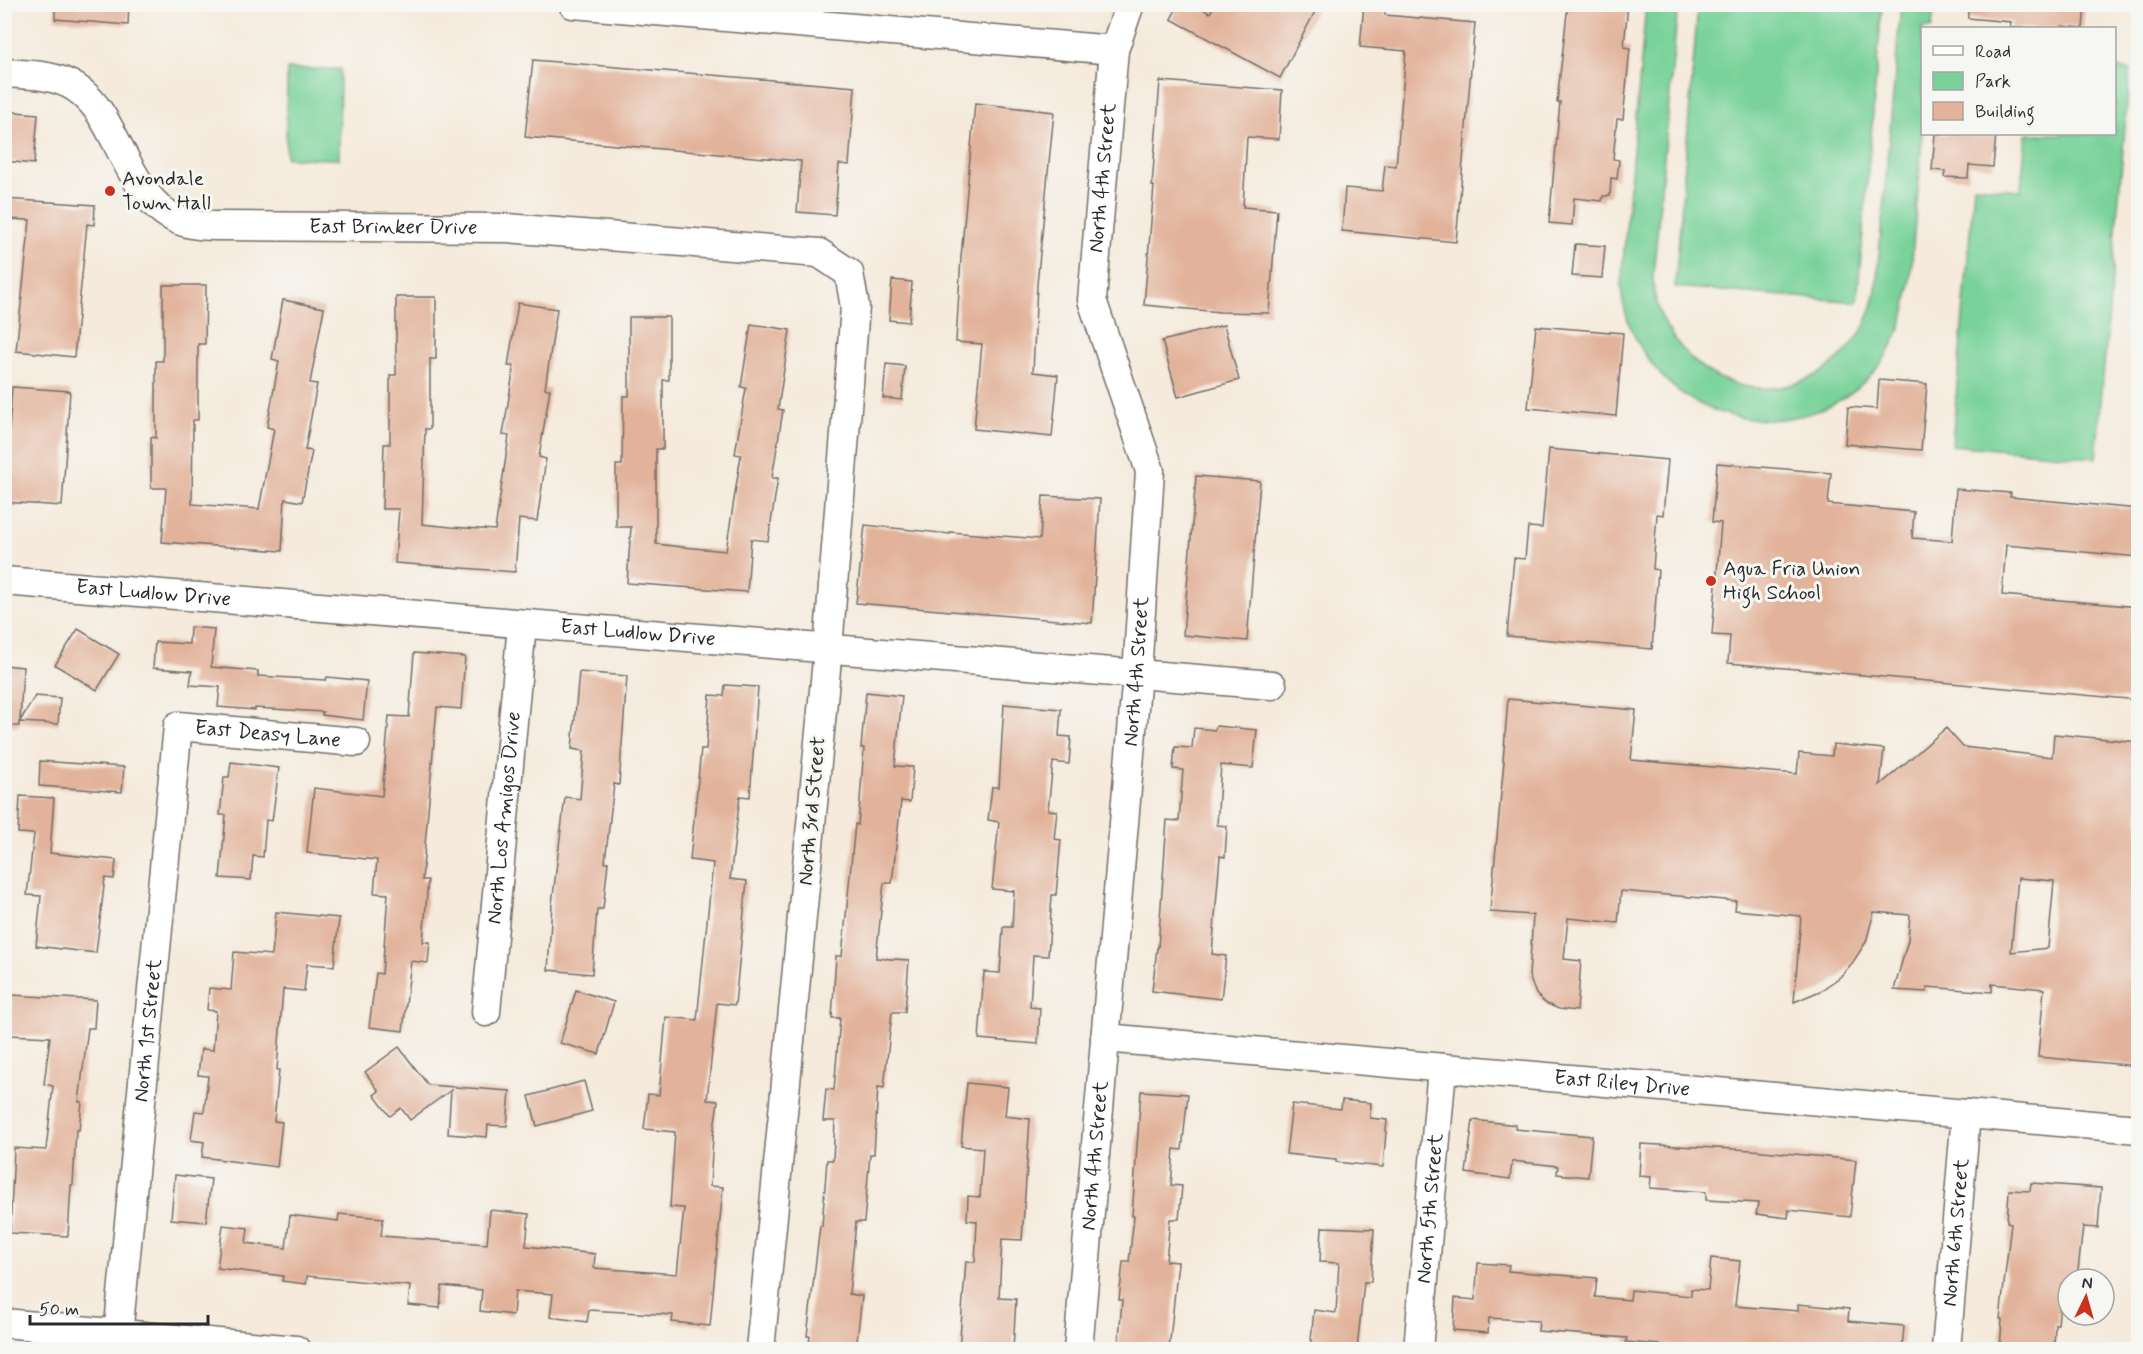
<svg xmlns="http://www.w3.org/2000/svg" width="2143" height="1354" font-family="Mynerve,sans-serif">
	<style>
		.green { fill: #78d299; stroke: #527e62; stroke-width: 1.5 }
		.building { fill: #e2b29a; fill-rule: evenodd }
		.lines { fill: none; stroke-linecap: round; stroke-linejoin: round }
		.minor-casing { stroke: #726e69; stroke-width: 31 }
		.minor { stroke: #fff; stroke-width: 28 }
		.poi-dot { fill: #c8321e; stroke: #f6f6f2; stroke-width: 2 }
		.labels { text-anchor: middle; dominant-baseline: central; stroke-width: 6; stroke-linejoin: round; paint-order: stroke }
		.street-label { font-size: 21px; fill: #2b2b2b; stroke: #f6f6f2 }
		.poi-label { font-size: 21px; fill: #2b2b2b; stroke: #f6f6f2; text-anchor: start }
	</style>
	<rect width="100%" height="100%" fill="#f6f6f2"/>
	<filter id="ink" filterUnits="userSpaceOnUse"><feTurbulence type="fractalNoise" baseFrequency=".0167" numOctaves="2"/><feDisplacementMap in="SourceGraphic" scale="12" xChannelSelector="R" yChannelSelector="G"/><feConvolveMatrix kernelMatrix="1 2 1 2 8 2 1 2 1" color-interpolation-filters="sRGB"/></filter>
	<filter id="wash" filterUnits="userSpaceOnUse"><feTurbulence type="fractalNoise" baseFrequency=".008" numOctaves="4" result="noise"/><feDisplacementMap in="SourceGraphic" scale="24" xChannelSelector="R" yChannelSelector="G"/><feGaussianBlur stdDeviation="1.35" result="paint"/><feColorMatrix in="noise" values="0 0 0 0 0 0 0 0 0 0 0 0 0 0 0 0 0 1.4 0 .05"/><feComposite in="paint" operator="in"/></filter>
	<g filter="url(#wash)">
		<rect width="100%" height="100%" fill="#f5eadb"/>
		<!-- green -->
		<g class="green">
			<path d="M1646 5H1678L1653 277C1653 302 1663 325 1679 345 1742 425 1860 387 1876 289L1901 5H1934L1932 28H1922C1922 63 1924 99 1922 133 1921 167 1917 200 1914 233 1911 269 1911 307 1895 340 1846 441 1703 447 1644 353 1631 332 1622 310 1621 285Z"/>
			<path d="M1698 5H1882L1857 302 1675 287Z"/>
			<path d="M2115 68 2130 70 2096 458 1952 445 1974 186 2021 190 2026 134H2114Z"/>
			<path d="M287 69H340L339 159 286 158Z"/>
		</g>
		<g id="blocks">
			<!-- building -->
			<g class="building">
				<path d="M55 4H129L128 25 55 19Z"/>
				<path d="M1179 4H1193L1210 13 1215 4H1319L1280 78 1171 19Z"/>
				<path d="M1364 4H1386L1385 15 1475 23 1456 242 1342 231 1345 188 1382 191 1385 165 1396 166 1406 51 1360 47Z"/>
				<path d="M1568 4H1628L1624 47 1630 48 1623 119H1617L1613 159 1619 160 1617 179 1611 178 1610 196H1603L1602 201 1574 198 1572 225 1549 223 1560 102H1557Z"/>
				<path d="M1968 4H2085L2083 28 2062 26V28H2010L2011 22 1968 18Z"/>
				<path d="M533 60 855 87 849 165 839 164 835 215 797 212 801 161 525 137Z"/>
				<path d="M1160 81 1282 90 1279 139 1247 137 1243 207 1277 210 1269 313 1220 312 1144 305 1154 186H1152Z"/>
				<path d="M975 103 1054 112 1037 284 1033 372 1058 375 1052 437 974 429 982 344 956 342 961 257Z"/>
				<path d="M4 111 38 114 34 164 4 161Z"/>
				<path d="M1935 134H1996L1993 167 1969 165 1968 178 1944 177 1945 171 1932 170Z"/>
				<path d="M4 199 95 205 94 225 87 224 74 357 16 351 30 220 4 219Z"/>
				<path d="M1575 244 1605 246 1602 278 1572 276Z"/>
				<path d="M892 280 912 282 909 322 889 320Z"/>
				<path d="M163 285H206L205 344H198V420H193L192 504 259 509 274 429 267 427 279 361 272 359 283 300 324 308 310 383 317 384 305 450 312 451 302 502 285 499 282 551 162 542 166 488H151V437L156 438V361H163Z"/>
				<path d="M396 297H436V359H430V429H425L422 524 451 527 495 530 509 436 503 435 514 366H508L518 303 557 309 545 389H550L539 457 546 459 537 521 519 519 515 572 395 563 399 509H382L384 444H390V375H396Z"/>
				<path d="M629 317H669V380H663V449H656V544L683 547 726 551 741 455 735 454 746 388 741 387 751 324 790 330 778 409 783 410 772 478H778L768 541 751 539 747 592 627 583 631 527H616V465H622L623 396H629Z"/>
				<path d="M1224 325 1239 380 1178 397 1162 341Z"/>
				<path d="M1536 326 1623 333 1616 416 1528 408Z"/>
				<path d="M886 364 905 366 902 400 883 398Z"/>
				<path d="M1879 380 1927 384 1921 450 1845 444 1848 407 1877 409Z"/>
				<path d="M12 387 70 391 62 506 4 502Z"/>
				<path d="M1549 449 1668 460 1663 515 1657 514 1653 569 1658 570 1652 649 1507 636 1514 558 1525 559 1528 527 1542 528Z"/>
				<path d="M1717 463 1831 473 1828 504 1914 512 1912 538 1952 541 1956 489 2011 493 2010 497 2139 509V557L2006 545 2002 595 2139 607V700L1728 663 1730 636 1712 635 1721 523 1712 522Z"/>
				<path d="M1196 476 1260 481 1247 641 1183 635Z"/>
				<path d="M1043 496 1100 499 1092 623 856 603 865 525 950 534V532L1040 539Z"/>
				<path d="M190 627 214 629 211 667 258 671V676L326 680 327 677 367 681 363 720 322 715 323 712 255 708V710L218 707 220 687 190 685 192 671 153 668 155 642 189 644Z"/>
				<path d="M78 629 119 654 97 690 55 665Z"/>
				<path d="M414 653 465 657 461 709 437 707 422 880H428L423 942H430L428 963 411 961 403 1031 369 1027 376 973 382 974 388 894 374 893 377 860 307 853 314 788 382 796 389 716 409 717Z"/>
				<path d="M4 665 23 667 20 721 35 696 60 698 58 724 19 722V726H4Z"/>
				<path d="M579 672 627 676 619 785 614 784 605 862H608L603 909H597L592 974 548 970 552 904 565 797 580 799 584 751 572 749Z"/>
				<path d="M725 685 758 687 750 797 740 796 730 879 747 881 735 1005 717 1003 707 1100 718 1101 713 1136 710 1186 723 1187 710 1326 672 1322 673 1315 589 1310 587 1322 550 1317 553 1294 515 1291 513 1315 480 1311 482 1290 442 1286 440 1308 408 1305 410 1286 307 1276 306 1284 282 1281 283 1276 217 1268 223 1225 248 1228 246 1243 286 1248 290 1215 338 1221 339 1214 383 1218 381 1236 487 1244 490 1210 529 1214 526 1246 595 1254 594 1268 677 1274 684 1208 670 1207 675 1132 644 1129 648 1094 659 1095 666 1017 697 1020 713 863 690 860 701 749 706 750 710 695 724 696Z"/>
				<path d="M866 692 902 696 895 766 913 767 910 802 901 801 892 883H884L876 958 909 960 905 1012H892L884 1088 878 1087 874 1154H870L864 1222H856L849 1294 862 1296 856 1350H808L810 1336H807L820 1226H822L827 1160H833L835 1121H823L826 1089 834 1090 840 1018H832L836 956H842L855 824 858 825 864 748H861Z"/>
				<path d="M1508 699 1636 710 1631 760 1797 774 1799 753 1832 756 1833 744 1884 749 1880 785 1946 728 1963 747 2052 757 2054 734 2139 742V1066L2038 1057 2044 989 1992 984V992L1927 987V992L1894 990 1908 940 1910 915 1874 912 1866 942 1853 962 1840 977 1820 991 1794 1002 1801 916 1735 910 1736 901 1621 891 1618 923 1568 918 1564 959 1581 961 1577 1011 1559 1009 1545 1003 1536 994 1529 976 1533 915 1490 912 1504 761H1503ZM2018 878 2054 881 2048 948 2011 952Z"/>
				<path d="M1004 704 1061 709 1059 736 1071 737 1069 764 1053 762 1048 810 1057 811 1054 839 1061 840 1056 895H1052L1048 956 1033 955 1030 1007 1040 1008 1038 1044 979 1039 984 972 1000 973 1003 927H1012L1014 891 992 889 999 822 988 820 992 787H999Z"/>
				<path d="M1216 726 1257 730 1253 768 1221 765 1217 825 1227 826 1225 857 1220 856 1212 954 1226 956 1221 999 1152 991 1157 948H1158L1167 820 1179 821 1183 770 1173 769 1175 747 1192 748 1194 728 1215 730Z"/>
				<path d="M40 761 124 767 122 792 39 786Z"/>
				<path d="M231 762 279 768 272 821 266 820 263 857 253 856 251 880 220 878 226 815H220L224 777H229Z"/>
				<path d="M20 796 54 798 50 853 116 860 114 879 105 878 96 953 36 946 41 896 27 895 34 834 18 833Z"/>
				<path d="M276 912 339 918 334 966 307 964 304 991 283 989 277 1070H279L274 1121 282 1122 277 1167 202 1157 204 1142 191 1140 195 1111 204 1112 208 1076 198 1075 201 1049 213 1050 216 1011 207 1010 209 988 231 990 234 952 272 955Z"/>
				<path d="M576 990 614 1002 599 1054 560 1043Z"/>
				<path d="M12 995 96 1000 94 1028H88L79 1102H82L79 1130H76L73 1185H71L68 1236 10 1233 14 1148 46 1150 53 1086 44 1084 50 1037 9 1035Z"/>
				<path d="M399 1047 428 1085 510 1091 507 1126 488 1125 487 1137 448 1134 451 1090 410 1120 401 1108 390 1116 374 1095 379 1091 365 1072Z"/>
				<path d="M584 1081 592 1111 537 1126 529 1096Z"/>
				<path d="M967 1083 1008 1087 1005 1116 1030 1119 1022 1240 1002 1239 999 1298 1016 1299 1013 1350H959L966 1261 975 1262 977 1221 967 1220 968 1196 980 1197 983 1148 961 1146Z"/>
				<path d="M1141 1091 1188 1094 1182 1150 1174 1149 1171 1185 1182 1186 1179 1219H1170L1166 1261 1178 1262 1169 1350H1118L1122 1300H1119L1123 1262H1129L1134 1216H1132Z"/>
				<path d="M1342 1100 1371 1103 1370 1118 1387 1120 1383 1167 1336 1162V1159L1286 1154 1292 1104 1341 1109Z"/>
				<path d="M1473 1120 1516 1125 1515 1129 1592 1136 1588 1177 1557 1174 1558 1166 1512 1161 1510 1179 1466 1173Z"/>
				<path d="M1641 1144 1752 1150 1856 1160 1850 1217 1789 1210 1788 1218 1756 1214 1758 1203 1706 1200V1192L1650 1188 1651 1177 1639 1176Z"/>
				<path d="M175 1175 211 1179 206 1222 171 1219Z"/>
				<path d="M2031 1183 2101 1188 2098 1228 2083 1227 2077 1279H2068V1284L2062 1283 2058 1324H2055L2054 1350H2000L2002 1319H2000L2011 1223 2007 1222 2009 1190 2030 1191Z"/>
				<path d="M1322 1227 1374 1229 1371 1282H1364L1357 1350H1310L1314 1310 1336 1313 1339 1263 1320 1262Z"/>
				<path d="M1711 1258 1740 1261 1735 1306 1798 1311V1304L1849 1309 1848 1321 1904 1326 1902 1350H1725L1673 1346 1626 1342 1627 1338 1538 1331 1539 1321 1489 1318 1488 1333 1453 1330 1455 1298 1475 1300 1478 1263 1509 1265 1508 1271 1597 1278 1595 1297 1630 1300 1631 1290 1691 1296V1289L1708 1290Z"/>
			</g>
		</g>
	</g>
	<g filter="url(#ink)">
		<use href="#blocks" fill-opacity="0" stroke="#726e69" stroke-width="1.5"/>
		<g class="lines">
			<!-- minor casing -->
			<g class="minor-casing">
				<g id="minor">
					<path d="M573 4 1114 50"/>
					<path id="s1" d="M4 73C29 75 55 74 76 88 92 99 101 113 110 130 130 166 147 216 192 224 200 226 208 226 215 226L507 228 819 253 849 273 855 307 828 649 760 1350"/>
					<path id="s2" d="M4 581 1272 685"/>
					<path id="s3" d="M486 1012 522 625"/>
					<path id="s4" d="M1105 1038 2138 1129"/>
					<path d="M4 1323 296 1350"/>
					<path id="s5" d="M118 1335 178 726 356 742"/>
					<path id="s6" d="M1078 1350 1137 674 1150 471 1092 300 1114 50 1130 4"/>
					<path id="s7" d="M1418 1350 1442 1068"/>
					<path id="s8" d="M1946 1350 1966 1114"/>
				</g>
			</g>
			<!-- minor -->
			<use href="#minor" class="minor"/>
		</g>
	</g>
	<!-- markers -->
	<g class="poi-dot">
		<circle cx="110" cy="191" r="6"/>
		<circle cx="1711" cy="581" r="6"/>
	</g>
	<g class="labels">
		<!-- street labels -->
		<g class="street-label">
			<text stroke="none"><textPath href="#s6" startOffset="1185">North 4th Street</textPath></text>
			<text stroke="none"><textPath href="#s1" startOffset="460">East Brinker Drive</textPath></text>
			<text stroke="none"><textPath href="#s2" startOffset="150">East Ludlow Drive</textPath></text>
			<text stroke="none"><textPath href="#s2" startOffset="636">East Ludlow Drive</textPath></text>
			<text stroke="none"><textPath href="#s6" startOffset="681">North 4th Street</textPath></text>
			<text stroke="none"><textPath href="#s5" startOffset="702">East Deasy Lane</textPath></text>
			<text transform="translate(812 811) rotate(-85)">North 3rd Street</text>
			<text stroke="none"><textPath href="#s3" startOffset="195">North Los Amigos Drive</textPath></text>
			<text stroke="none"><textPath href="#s5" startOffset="306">North 1st Street</textPath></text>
			<text stroke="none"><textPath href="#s4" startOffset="519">East Riley Drive</textPath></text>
			<text stroke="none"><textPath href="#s6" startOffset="195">North 4th Street</textPath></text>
			<text stroke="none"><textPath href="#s7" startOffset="142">North 5th Street</textPath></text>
			<text stroke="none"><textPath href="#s8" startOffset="118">North 6th Street</textPath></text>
		</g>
		<!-- poi labels -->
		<g class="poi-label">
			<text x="122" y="179">Avondale<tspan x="122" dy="24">Town Hall</tspan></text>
			<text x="1723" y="569">Agua Fria Union<tspan x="1723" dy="24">High School</tspan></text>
		</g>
	</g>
	<!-- margin -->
	<rect width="2143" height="1354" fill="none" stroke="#f6f6f2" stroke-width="24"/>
	<!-- legend -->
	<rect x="1921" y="27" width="195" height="108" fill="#f6f6f2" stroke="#a5a5a2" stroke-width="1.5"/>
	<rect x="1933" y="46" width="30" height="9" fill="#ffffff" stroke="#a5a5a2" stroke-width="1.5"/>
	<text x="1975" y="57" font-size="18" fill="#2b2b2b">Road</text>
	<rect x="1933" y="72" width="30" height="18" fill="#78d299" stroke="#a5a5a2" stroke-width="1.5"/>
	<text x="1975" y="87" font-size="18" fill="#2b2b2b">Park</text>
	<rect x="1933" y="102" width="30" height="18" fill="#e2b29a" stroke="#a5a5a2" stroke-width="1.5"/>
	<text x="1975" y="117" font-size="18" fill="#2b2b2b">Building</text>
	<!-- north arrow -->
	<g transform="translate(2086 1297) rotate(5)"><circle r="28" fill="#f6f6f2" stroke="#a5a5a2" stroke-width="1.5"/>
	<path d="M0-4.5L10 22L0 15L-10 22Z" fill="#c8321e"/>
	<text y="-9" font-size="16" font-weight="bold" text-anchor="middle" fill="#2b2b2b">N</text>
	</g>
	<!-- scale -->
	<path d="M30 1315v9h178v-9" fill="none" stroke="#2b2b2b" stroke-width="3"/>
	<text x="39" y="1315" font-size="18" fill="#2b2b2b" stroke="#f6f6f2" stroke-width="4.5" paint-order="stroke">50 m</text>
</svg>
